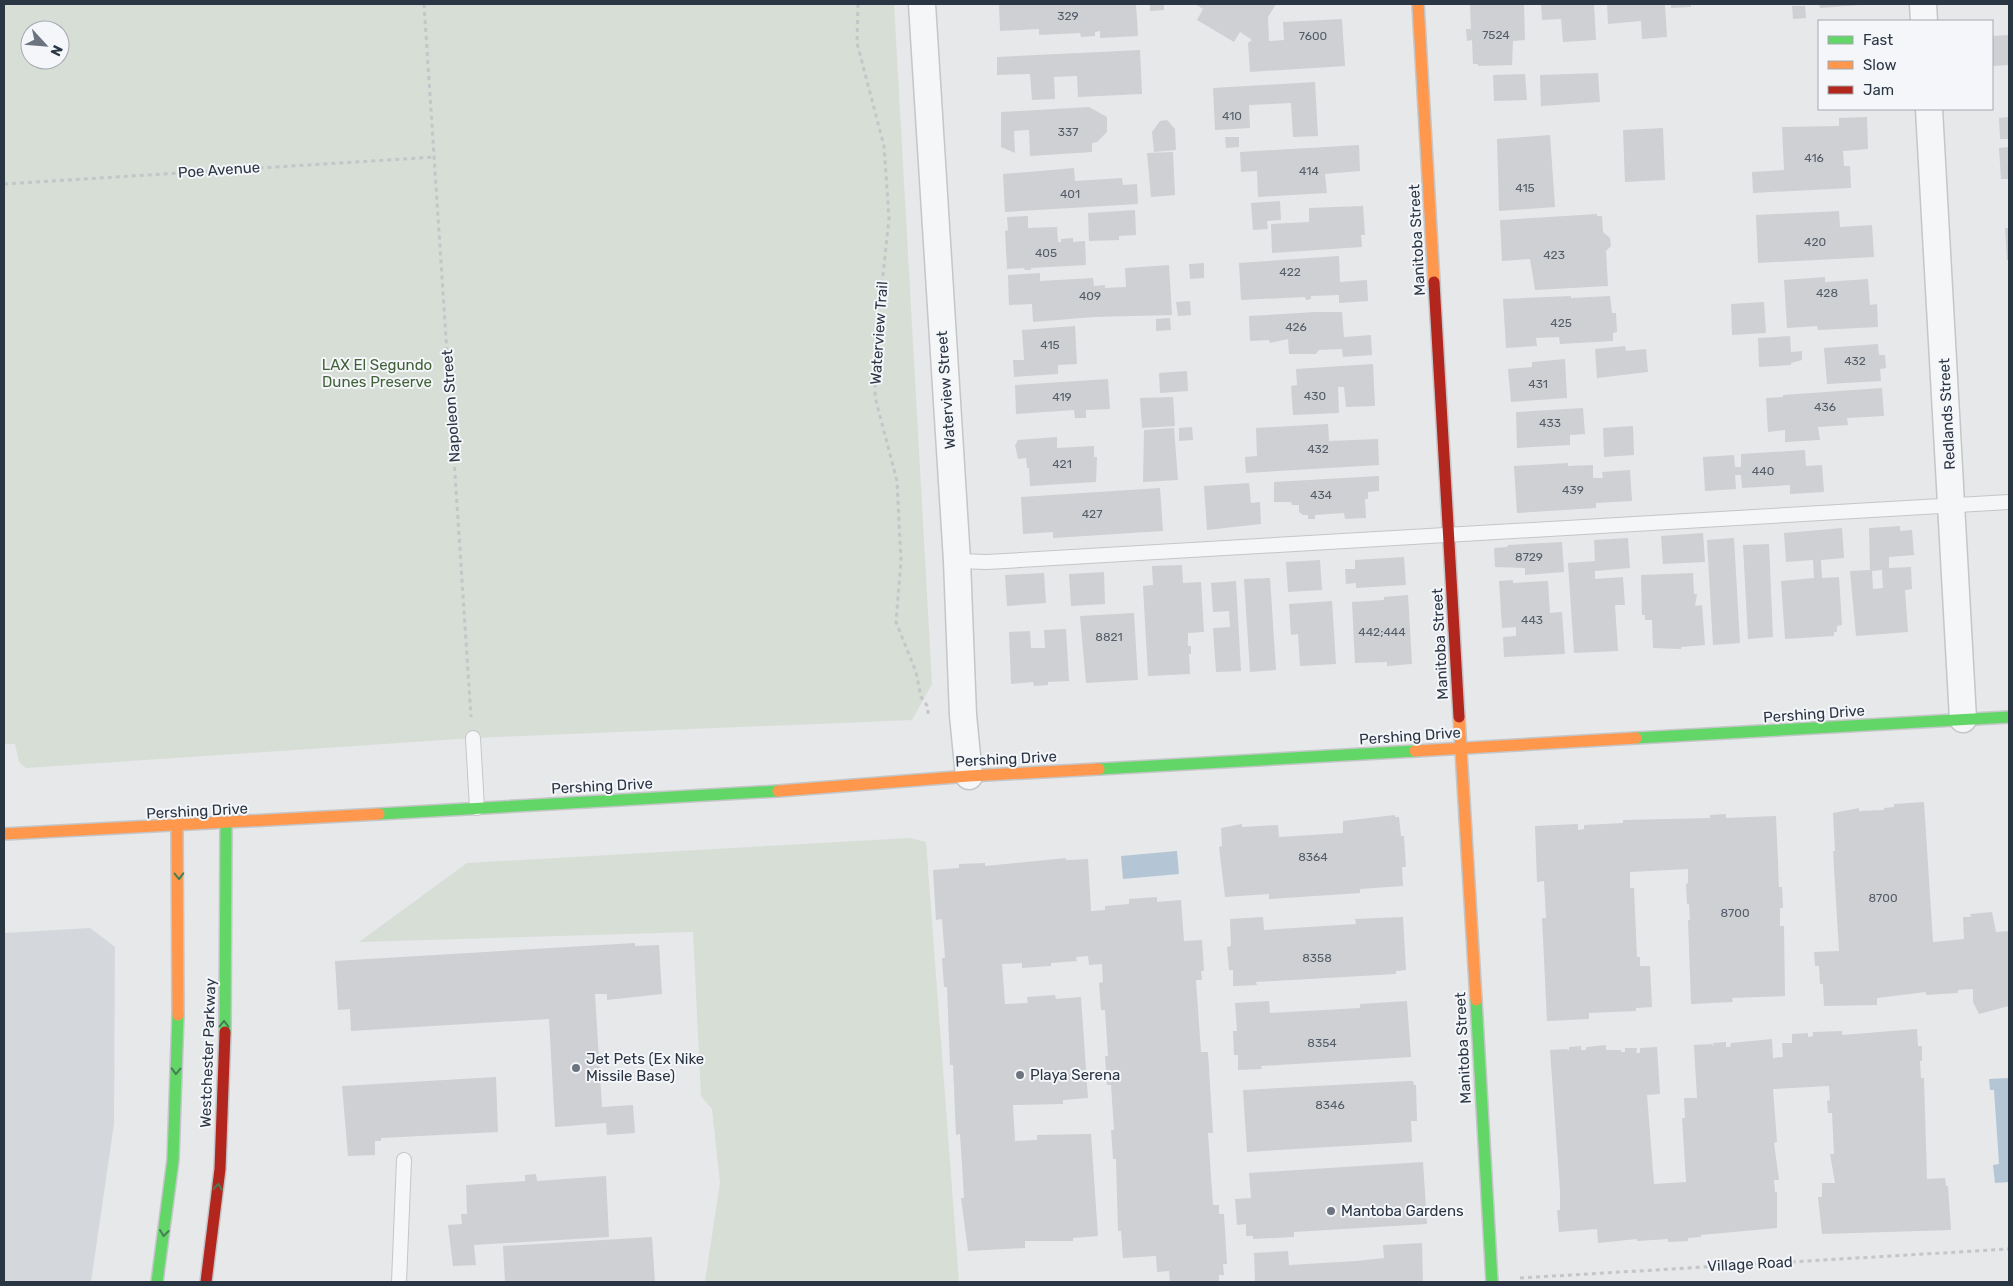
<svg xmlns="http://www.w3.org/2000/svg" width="2013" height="1286" font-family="Rubik,sans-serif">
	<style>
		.built { fill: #d4d8dd }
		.green { fill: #d7ded6; fill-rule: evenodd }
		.water { fill: #b4c6d5 }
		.building { fill: #ced0d3; fill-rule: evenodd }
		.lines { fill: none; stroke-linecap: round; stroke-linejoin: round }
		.lane-casing { stroke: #c4c6c8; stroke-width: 16 }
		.street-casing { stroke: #c4c6c8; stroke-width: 29 }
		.fast-casing { stroke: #c4c6c8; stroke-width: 14 }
		.slow-casing { stroke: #c4c6c8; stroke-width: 14 }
		.jam-casing { stroke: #c4c6c8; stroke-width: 14 }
		.path { stroke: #c4c6c9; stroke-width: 3; stroke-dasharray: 4 4; stroke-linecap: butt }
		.lane { stroke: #f5f6f7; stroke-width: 14 }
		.street { stroke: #f5f6f7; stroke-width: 26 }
		.fast { stroke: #63d668; stroke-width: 11 }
		.slow { stroke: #ff974d; stroke-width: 11 }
		.jam { stroke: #b3261e; stroke-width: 11 }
		.oneway { stroke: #447e55 }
		.poi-dot { fill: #6c747f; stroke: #f4f6f9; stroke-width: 2 }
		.labels { text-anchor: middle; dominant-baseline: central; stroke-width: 4; stroke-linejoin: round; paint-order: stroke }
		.number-label { font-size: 12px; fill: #545d69 }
		.street-label { font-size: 15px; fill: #2b3645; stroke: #f4f6f9 }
		.park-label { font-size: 15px; fill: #426138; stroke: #f4f6f9 }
		.poi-label { font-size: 15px; fill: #2b3645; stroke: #f4f6f9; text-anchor: start }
	</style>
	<rect width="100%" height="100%" fill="#e6e8ea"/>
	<!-- built -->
	<path class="built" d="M90 928 115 947 114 1124 91 1282H4V933Z"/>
	<!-- green -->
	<g class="green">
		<path d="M4 4H894L932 684 912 720 473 738 26 768 19 762 15 744H4ZM30 30H60V60H30Z"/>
		<path d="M910 838 926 842 959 1282H705L720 1183 712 1109 701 1096 693 932 359 942 467 863Z"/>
	</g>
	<!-- water -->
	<g class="water">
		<path d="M1177 851 1179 874 1123 879 1121 856Z"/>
		<path d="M2009 1078V1182L1995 1183 1993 1165 1999 1164 1994 1090H1990L1989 1079Z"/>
	</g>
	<!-- building -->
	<g class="building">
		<path d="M999 4H1136L1138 36 1100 38V31L1095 32V36L1081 37 1080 33 1039 35V29L1000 31Z"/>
		<path d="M1150 4H1164V10L1150 11Z"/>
		<path d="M1195 4H1276L1268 17 1269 41 1284 40 1283 22 1342 19 1345 66 1250 72 1248 43 1252 40 1240 32 1234 42 1197 20 1203 9Z"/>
		<path d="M1470 4H1524L1525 40 1513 41 1512 65 1478 66V64H1473L1472 40 1467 41 1466 29H1471Z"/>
		<path d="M1541 4H1594L1596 40 1563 42 1561 19 1542 20Z"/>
		<path d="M1607 4H1665L1667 37 1642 39 1641 21 1608 24Z"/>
		<path d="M1671 4H1691V7L1671 8Z"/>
		<path d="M1819 4H1860V5L1820 8Z"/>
		<path d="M1792 6H1805L1806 18 1793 19Z"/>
		<path d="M2009 35V65L1993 66 1992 36Z"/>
		<path d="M1140 50 1142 94 1078 97 1077 76 1054 77 1055 99 1032 100 1030 74 997 75V57Z"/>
		<path d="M1598 73 1600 102 1541 106 1540 75Z"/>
		<path d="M1525 74 1527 100 1494 101 1493 75Z"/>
		<path d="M1315 82 1318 136 1293 137 1291 103 1249 105 1250 128 1215 130 1213 88Z"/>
		<path d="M1089 107 1107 117V132L1097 142 1092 143V152L1030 156 1029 130 1014 131 1015 153 1001 147V112Z"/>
		<path d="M1867 117 1868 149 1843 151 1844 166H1850L1851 188 1753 193 1752 172 1784 170 1782 127 1839 126V118Z"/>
		<path d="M2009 117V139H2000L1999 118Z"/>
		<path d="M1167 120 1175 129 1176 150 1154 152 1152 132 1160 121Z"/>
		<path d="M1663 128 1665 180 1625 182 1623 130Z"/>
		<path d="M1550 135 1555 207 1499 211 1497 139Z"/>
		<path d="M1225 137H1239V147L1226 148Z"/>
		<path d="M1359 145 1360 171 1325 174 1327 193 1258 197 1257 171 1241 172 1240 152Z"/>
		<path d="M2009 147V179H2001L1999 148Z"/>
		<path d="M1173 152 1175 195 1151 197 1147 153Z"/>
		<path d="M1074 168 1075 181 1122 178 1123 185 1137 184 1138 204 1005 212 1003 174Z"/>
		<path d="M1280 201 1281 220 1267 221 1268 229 1253 230 1251 203Z"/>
		<path d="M1363 206 1365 235H1361L1362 247 1272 253 1271 224 1309 222V208Z"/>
		<path d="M1135 210 1136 235 1119 236V240L1089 241 1088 213Z"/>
		<path d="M1839 211 1840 227 1872 225 1874 257 1758 263 1756 215Z"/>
		<path d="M1597 214V216H1602L1603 232 1610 238 1611 246 1606 251 1608 286 1535 290 1530 259 1502 261 1500 220Z"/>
		<path d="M1028 216V228L1057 227 1058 242H1061V239L1073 238V242L1085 241 1086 265 1031 268V270H1025L1024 268 1007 269 1005 231 1008 230 1007 217Z"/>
		<path d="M2005 228H2009V260H2007Z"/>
		<path d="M1339 256 1340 282 1367 280 1368 301 1339 303V295L1311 296V299L1306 300 1305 297 1241 300 1239 263Z"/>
		<path d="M1204 263V278L1190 279 1189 264Z"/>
		<path d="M1169 265 1172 315 1094 317 1033 322 1032 304 1009 305 1008 275 1040 273V281L1093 278 1094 286 1105 285V288L1126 287 1125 268Z"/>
		<path d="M1825 277V282L1868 279 1870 305 1877 304 1878 327 1818 330 1817 326 1787 328 1784 280Z"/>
		<path d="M1571 296V298L1610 296 1612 313H1616L1617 332 1613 333V341L1560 344 1559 337 1536 338 1537 346 1506 348 1503 299Z"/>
		<path d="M1190 301 1191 315 1178 316 1176 302Z"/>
		<path d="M1764 302 1766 333 1732 335 1731 304Z"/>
		<path d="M1316 312H1342L1344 337 1371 335 1372 355 1343 357 1342 349 1319 350 1316 354H1289L1288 339 1270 343 1269 340 1250 341 1249 316Z"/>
		<path d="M1170 318 1171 330 1156 331V319Z"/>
		<path d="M1075 326 1077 364 1058 365V374L1014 377 1013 360H1024L1022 330Z"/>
		<path d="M1790 336 1791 352 1802 351V360L1791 363V365L1759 367 1758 338Z"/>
		<path d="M1878 344 1879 355H1885L1886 368 1880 369 1881 381 1827 384 1824 348Z"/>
		<path d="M1625 346 1626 351 1646 349 1648 372 1597 378 1595 349Z"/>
		<path d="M1565 359 1567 398 1511 402 1508 369 1532 367V362Z"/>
		<path d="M1373 364 1375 406 1346 407 1344 387H1338L1339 413 1293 415 1291 386 1297 385 1296 369Z"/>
		<path d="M1187 371 1188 391 1160 393 1159 373Z"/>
		<path d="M1108 379 1110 409 1086 410V418H1075L1074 410 1016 414 1015 385Z"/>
		<path d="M1882 388 1884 416 1847 418 1848 425 1818 427 1820 440 1785 442V430L1768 432 1766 398 1783 397V395Z"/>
		<path d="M1173 397 1175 426 1142 428 1140 398Z"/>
		<path d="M1583 408 1585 434 1570 435V445L1517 448 1516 412Z"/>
		<path d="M1328 424 1329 441 1378 439 1379 465 1246 473 1245 457 1257 456 1256 428Z"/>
		<path d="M1633 426 1634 455 1604 457 1603 428Z"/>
		<path d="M1192 427 1193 440 1179 441V428Z"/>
		<path d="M1174 428 1178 480 1143 482 1144 430Z"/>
		<path d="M1057 437V448L1094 446V457H1097L1096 482 1030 486 1029 468H1027L1026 458 1018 459 1015 445 1018 440Z"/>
		<path d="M1805 450 1806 466 1822 465 1824 492 1790 494V485L1742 488 1741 475H1735L1736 489 1705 491 1703 457 1734 455 1735 467H1741V454Z"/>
		<path d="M1568 463V466L1593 465V478H1603L1602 472 1630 470 1632 501 1596 503V508L1517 513 1514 466Z"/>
		<path d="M1379 476V491L1368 492V499H1365L1366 518 1345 519 1344 513 1315 515V519H1308V515H1303L1299 512V505H1292L1291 502H1274V482Z"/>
		<path d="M1249 483 1251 503 1260 502 1261 524 1207 530 1204 486Z"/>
		<path d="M1160 488 1163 531 1053 538V532L1023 534 1021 497Z"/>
		<path d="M1900 526V531L1912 530 1914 555 1889 557V568L1911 567 1912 589 1905 590 1908 632 1856 636 1850 571 1870 570 1869 528ZM1882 570 1883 588 1873 589 1872 571Z"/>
		<path d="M1842 528 1844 558 1821 560 1822 578 1839 577 1842 625 1837 626V632H1834V636L1785 639 1781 581 1814 578 1813 560 1786 562 1784 533Z"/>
		<path d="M1703 533 1705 562 1663 564 1661 536Z"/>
		<path d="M1628 538 1630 568 1595 571V579L1623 577 1625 605H1615L1618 651 1574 653 1568 563 1595 561 1594 540Z"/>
		<path d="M1734 538 1740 643 1713 645 1707 540Z"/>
		<path d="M1562 542 1564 572 1525 575V568L1495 567 1494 548 1507 547 1508 545Z"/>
		<path d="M1769 544 1773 637 1748 639 1743 545Z"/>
		<path d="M1404 557 1406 585 1356 588V583L1346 584 1345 569H1355V560Z"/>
		<path d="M1320 560 1322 590 1288 592 1286 562Z"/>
		<path d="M1182 565 1183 583 1201 582 1204 632 1188 633V646H1191V654H1189L1190 674 1148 676 1143 586 1153 585 1152 566Z"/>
		<path d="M1104 572 1105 604 1071 606 1069 574Z"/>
		<path d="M1044 573 1046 603 1007 606 1005 575Z"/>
		<path d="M1693 573 1694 594H1697L1695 606 1702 605 1705 645 1681 647V649L1653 648 1652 620H1645V615H1642L1641 575Z"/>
		<path d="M1270 578 1276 670 1250 672 1244 579Z"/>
		<path d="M1513 580V583L1548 581 1550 613 1562 612 1565 654 1504 657 1503 637 1516 636V627L1502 628 1499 581Z"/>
		<path d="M1236 581 1241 671 1216 672 1213 628 1230 627 1229 611 1213 612 1211 583Z"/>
		<path d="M1408 595 1412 664 1387 666V662L1355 663 1352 602 1384 600V597Z"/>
		<path d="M1332 601 1336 664 1300 666 1298 634 1291 635 1289 604Z"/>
		<path d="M1134 613 1138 680 1086 683 1080 616Z"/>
		<path d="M1066 629 1069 681 1048 682V685L1034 686 1033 682 1011 684 1009 632 1030 631 1031 648H1045L1044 630Z"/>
		<path d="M1924 802 1933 942 1964 939 1963 917H1971L1970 914 1992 912 1996 932 2009 931V1006L1979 1014 1973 1002V989L1958 990V993L1926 995V992L1877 998V1005L1824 1006 1823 984H1820L1819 966H1815L1814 952 1839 951 1833 851H1835L1833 813 1859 808V811L1884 810V808L1894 807V804Z"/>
		<path d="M1726 814V818L1776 816 1779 887H1782L1783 908H1780V926H1784L1785 996 1732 998 1733 1002 1691 1004 1688 920H1690L1689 904H1687L1686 884 1688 883V869L1630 872V888H1634L1637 957H1640V966H1650L1652 1007 1636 1008V1011L1589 1013V1019L1547 1021 1542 918H1546L1544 881 1537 882 1535 826 1578 824V830L1584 829V825L1623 823V820L1710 818V815Z"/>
		<path d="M1395 815V817H1399L1401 836H1404L1406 867H1402L1403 886 1360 889V893L1269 899V894L1225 897 1219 847 1222 846 1221 828 1242 824V827L1278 825 1279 837 1343 833V821Z"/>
		<path d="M1066 858V860L1088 859 1091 911 1105 910V906L1129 904V899L1157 897V902L1181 900 1184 941 1202 940 1204 971H1201L1202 980H1196L1201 1052H1208L1213 1133H1208L1213 1205H1219V1214H1224L1227 1264H1223L1224 1275H1219V1282H1170L1169 1271 1157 1272 1156 1256 1123 1258 1121 1231H1118L1116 1159H1113L1111 1130H1114L1111 1085H1107L1105 1056H1108L1105 1010H1101L1099 983 1103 982 1102 964 1089 965 1088 956 1076 957 1077 961 1051 963V966L1022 968V963L1002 964 1005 1004 1028 1003 1027 997 1055 995 1056 999 1081 997 1088 1098 1063 1100V1104L1013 1105 1015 1141 1037 1140V1135L1091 1134 1098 1236 1073 1238V1241H1025V1248L968 1251 961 1198H964L960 1134 956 1135 953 1065H950L947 987H944L942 958H945L942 919 936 920 933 870 959 868V864L985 863V866Z"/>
		<path d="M1263 917 1264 930 1356 924 1355 919 1403 917 1406 970 1396 971V974L1256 982 1257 985 1233 986V970H1229L1227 947 1231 946 1230 919Z"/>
		<path d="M635 943V946L659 945 662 994 607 1000V994H595L602 1107 633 1105 635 1133 607 1135 606 1123 555 1127 549 1019 351 1031 350 1009 338 1010 335 961Z"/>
		<path d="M1269 1001 1270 1013 1360 1008V1004L1407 1001 1411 1057 1261 1066 1262 1069 1238 1070V1055H1234L1233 1031H1237L1235 1003Z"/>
		<path d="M1917 1029 1918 1046H1922V1061H1920L1921 1078H1924L1927 1179 1945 1178 1946 1186H1948L1951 1230 1822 1234 1818 1197H1822V1183H1835L1830 1154H1834L1832 1113H1828L1827 1101 1830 1100 1829 1086 1773 1089 1777 1142 1774 1143 1779 1180H1774L1775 1192H1777V1228L1701 1235V1237L1688 1238V1241L1668 1242V1239L1637 1241V1239L1598 1243 1597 1229 1559 1232 1557 1210H1560V1191L1550 1050 1567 1049 1569 1051V1047L1581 1046V1050H1586V1047L1606 1045V1050H1621V1052H1625V1048H1637L1636 1053H1640V1048L1657 1047 1660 1094 1647 1095 1654 1184 1686 1182 1682 1118H1685L1684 1098H1697L1694 1045 1712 1044 1714 1047 1713 1043 1726 1042V1047H1730L1731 1043 1772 1039 1773 1058 1783 1057 1782 1043H1792V1034L1808 1033V1037L1813 1036V1032L1842 1031V1035Z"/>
		<path d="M496 1077 498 1132 381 1138V1141H375V1155L348 1156 342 1086Z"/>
		<path d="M1409 1081H1413L1414 1085H1416L1417 1121H1411L1412 1142 1247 1152 1243 1090Z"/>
		<path d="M1423 1162 1427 1224 1294 1232V1237L1253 1239V1236H1246V1224L1237 1225 1235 1199 1251 1198 1249 1173Z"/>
		<path d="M536 1174 537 1181 606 1176 609 1237 474 1245 476 1265 453 1266 448 1225 462 1224 461 1214H467L466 1185 525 1181V1175Z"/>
		<path d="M652 1237 655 1282H505L503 1246Z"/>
		<path d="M1422 1243 1423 1282H1255L1254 1253 1288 1251 1289 1265 1356 1261 1384 1258 1383 1245Z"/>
	</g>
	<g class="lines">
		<!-- lane casing -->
		<g class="lane-casing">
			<g id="lane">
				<path d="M957 561 987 562 2009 502"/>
				<path d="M473 738 477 808"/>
				<path d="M399 1282 404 1160"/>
			</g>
		</g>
		<!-- street casing -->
		<g class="street-casing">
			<g id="street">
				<path d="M922 4 957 561 963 715 969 776"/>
				<path d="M1923 4 1924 21"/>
				<path d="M1929 109 1963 719"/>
			</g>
		</g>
		<!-- fast casing -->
		<g class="fast-casing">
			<g id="fast">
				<path d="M1636 738 2009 717"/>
				<path d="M1099 769 1415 751"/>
				<path d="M379 814 778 791"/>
				<path d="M1476 1000 1492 1282"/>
				<path d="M225 1032 226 824"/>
				<path d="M157 1282 173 1160 178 1015"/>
			</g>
		</g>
		<!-- slow casing -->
		<g class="slow-casing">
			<g id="slow">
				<path d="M1418 4 1434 282"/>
				<path d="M1459 717 1476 1000"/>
				<path d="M1415 751 1636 738"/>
				<path d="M778 791 969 776 1099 769"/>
				<path d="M177 827 178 1015"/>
				<path d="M4 834 379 814"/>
			</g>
		</g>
		<!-- jam casing -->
		<g class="jam-casing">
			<g id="jam">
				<path d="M1434 282 1459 717"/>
				<path d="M206 1282 220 1169 225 1032"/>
			</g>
		</g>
		<!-- path -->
		<g class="path">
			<path d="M424 4 471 717"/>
			<path d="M858 4 857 43 884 146 889 218 876 342 875 397 897 481 901 561 896 622 916 672 921 697 928 707V716"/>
			<path d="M4 184 435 157"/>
			<path d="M1520 1278 2009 1249"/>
		</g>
		<!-- lane -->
		<use href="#lane" class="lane"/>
		<!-- street -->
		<use href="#street" class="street"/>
		<!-- fast -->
		<use href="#fast" class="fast"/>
		<!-- slow -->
		<use href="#slow" class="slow"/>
		<!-- jam -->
		<use href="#jam" class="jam"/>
	</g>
	<!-- one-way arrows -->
	<defs><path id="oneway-chevron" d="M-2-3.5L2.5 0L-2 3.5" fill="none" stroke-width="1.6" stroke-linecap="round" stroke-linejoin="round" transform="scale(1.25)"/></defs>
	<g class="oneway">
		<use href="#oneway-chevron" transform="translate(179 876) rotate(89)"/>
		<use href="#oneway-chevron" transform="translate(224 1024) rotate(-89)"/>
		<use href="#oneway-chevron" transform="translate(176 1071) rotate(92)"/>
		<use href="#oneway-chevron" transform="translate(218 1187) rotate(-85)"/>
		<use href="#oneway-chevron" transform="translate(164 1233) rotate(97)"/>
	</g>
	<!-- markers -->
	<g class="poi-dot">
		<circle cx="576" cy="1068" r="5"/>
		<circle cx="1020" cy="1075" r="5"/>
		<circle cx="1331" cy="1211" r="5"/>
	</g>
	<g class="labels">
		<!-- number labels -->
		<g class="number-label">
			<text x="1068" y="16">329</text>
			<text x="1496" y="35">7524</text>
			<text x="1313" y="36">7600</text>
			<text x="1232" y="116">410</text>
			<text x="1068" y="132">337</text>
			<text x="1814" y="158">416</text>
			<text x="1309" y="171">414</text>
			<text x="1525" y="188">415</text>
			<text x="1070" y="194">401</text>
			<text x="1815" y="242">420</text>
			<text x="1046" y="253">405</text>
			<text x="1554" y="255">423</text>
			<text x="1290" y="272">422</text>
			<text x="1827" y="293">428</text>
			<text x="1090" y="296">409</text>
			<text x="1561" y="323">425</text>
			<text x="1296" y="327">426</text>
			<text x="1050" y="345">415</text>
			<text x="1855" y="361">432</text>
			<text x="1538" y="384">431</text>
			<text x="1315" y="396">430</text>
			<text x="1062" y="397">419</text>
			<text x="1825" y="407">436</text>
			<text x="1550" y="423">433</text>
			<text x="1318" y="449">432</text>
			<text x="1062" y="464">421</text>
			<text x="1763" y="471">440</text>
			<text x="1573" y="490">439</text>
			<text x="1321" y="495">434</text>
			<text x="1092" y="514">427</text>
			<text x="1529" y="557">8729</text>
			<text x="1532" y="620">443</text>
			<text x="1382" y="632">442;444</text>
			<text x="1109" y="637">8821</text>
			<text x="1313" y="857">8364</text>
			<text x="1883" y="898">8700</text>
			<text x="1735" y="913">8700</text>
			<text x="1317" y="958">8358</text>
			<text x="1322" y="1043">8354</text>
			<text x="1330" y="1105">8346</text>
		</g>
		<!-- street labels -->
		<g class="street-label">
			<text transform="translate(219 170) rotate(-4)">Poe Avenue</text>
			<text transform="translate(1417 240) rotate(-93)">Manitoba Street</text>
			<text transform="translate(879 333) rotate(-86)">Waterview Trail</text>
			<text transform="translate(946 390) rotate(-94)">Waterview Street</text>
			<text transform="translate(451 406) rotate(-94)">Napoleon Street</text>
			<text transform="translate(1947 414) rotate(-93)">Redlands Street</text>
			<text transform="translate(1440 644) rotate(-93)">Manitoba Street</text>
			<text transform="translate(1814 714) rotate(-4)">Pershing Drive</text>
			<text transform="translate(1410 736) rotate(-4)">Pershing Drive</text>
			<text transform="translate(1006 759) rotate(-3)">Pershing Drive</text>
			<text transform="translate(602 786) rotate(-3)">Pershing Drive</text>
			<text transform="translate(197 811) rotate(-3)">Pershing Drive</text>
			<text transform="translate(1463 1048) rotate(-93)">Manitoba Street</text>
			<text transform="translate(208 1053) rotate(-88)">Westchester Parkway</text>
			<text transform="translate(1750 1264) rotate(-3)">Village Road</text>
		</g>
		<!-- park labels -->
		<g class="park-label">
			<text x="377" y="365">LAX El Segundo<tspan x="377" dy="17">Dunes Preserve</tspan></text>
		</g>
		<!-- poi labels -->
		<g class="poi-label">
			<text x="586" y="1059">Jet Pets (Ex Nike<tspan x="586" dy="17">Missile Base)</tspan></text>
			<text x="1030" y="1075">Playa Serena</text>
			<text x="1341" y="1211">Mantoba Gardens</text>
		</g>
	</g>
	<!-- border -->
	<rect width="2013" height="1286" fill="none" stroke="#2b3645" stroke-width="10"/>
	<!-- legend -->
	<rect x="1818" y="20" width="175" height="90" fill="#f4f6f9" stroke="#a4a9b1"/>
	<rect x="1828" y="36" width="25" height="8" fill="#63d668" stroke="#a4a9b1"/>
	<text x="1863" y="45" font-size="15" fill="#2b3645">Fast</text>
	<rect x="1828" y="61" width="25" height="8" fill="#ff974d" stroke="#a4a9b1"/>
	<text x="1863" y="70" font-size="15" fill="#2b3645">Slow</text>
	<rect x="1828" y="86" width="25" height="8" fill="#b3261e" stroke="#a4a9b1"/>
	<text x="1863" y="95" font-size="15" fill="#2b3645">Jam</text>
	<!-- north arrow -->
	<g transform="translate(45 45) rotate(116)"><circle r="24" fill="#f4f6f9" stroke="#a4a9b1"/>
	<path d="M0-4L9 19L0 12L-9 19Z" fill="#6c747f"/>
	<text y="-8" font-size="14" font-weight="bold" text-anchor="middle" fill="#2b3645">N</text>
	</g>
</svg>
